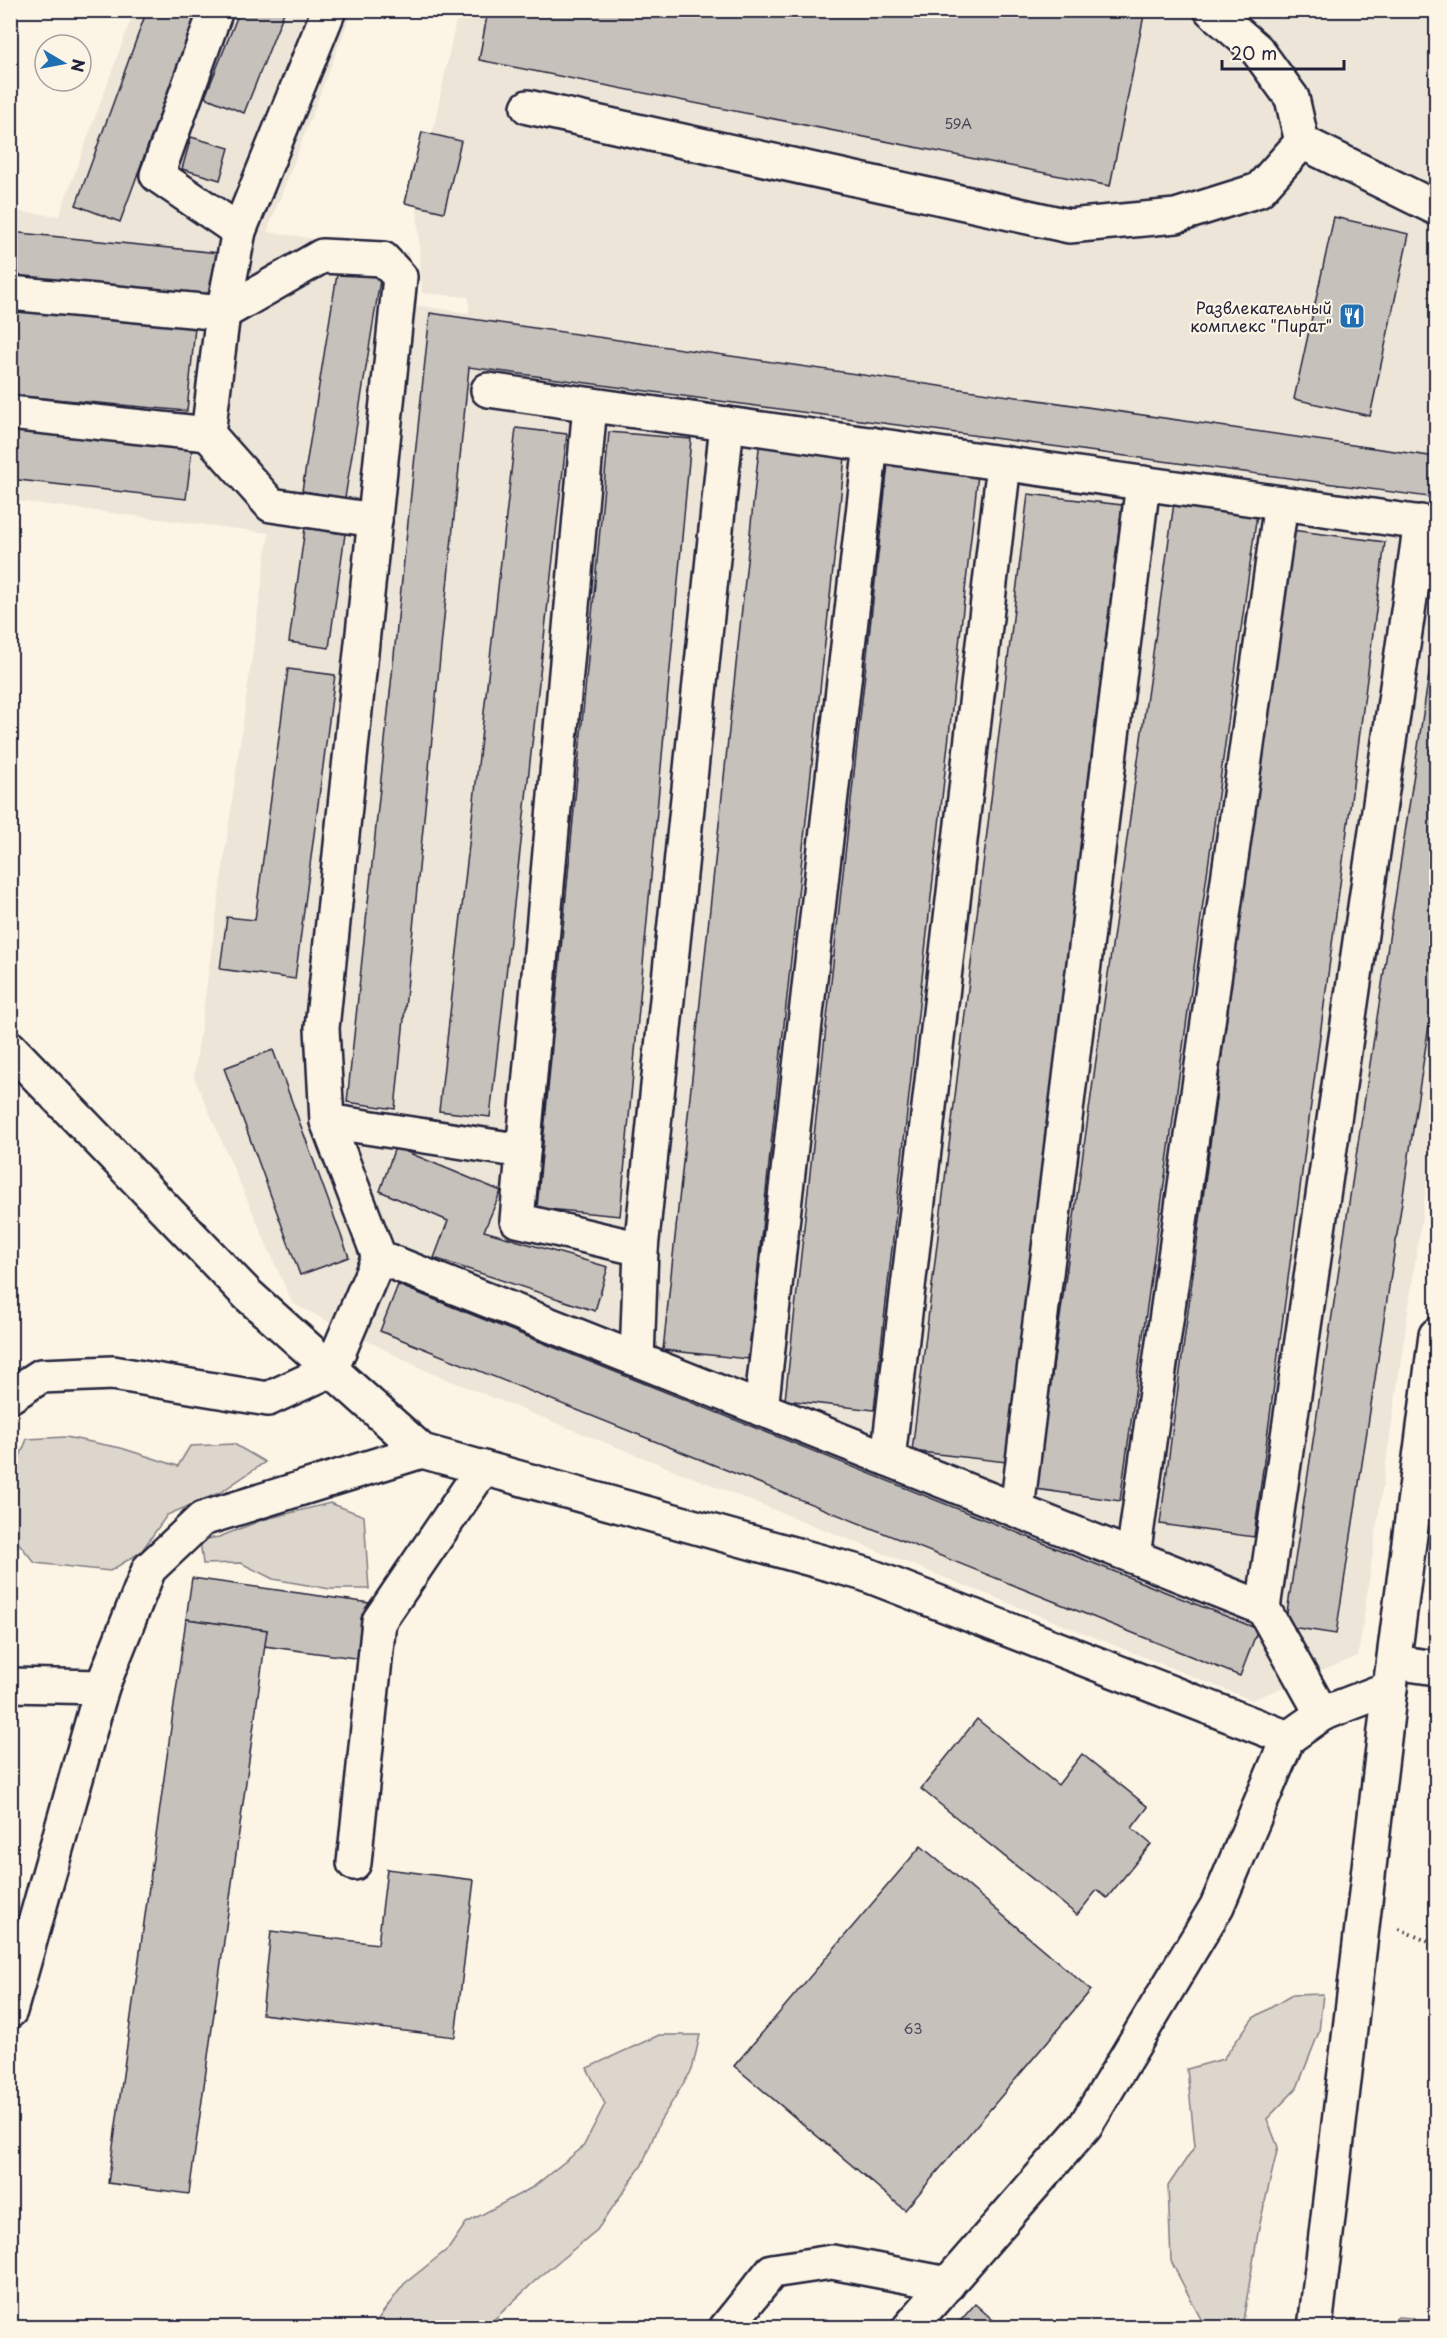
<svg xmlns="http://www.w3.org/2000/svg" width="1447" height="2338" font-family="'Playpen Sans',sans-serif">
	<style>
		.built { fill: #ece5d8 }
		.green { fill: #dcd6cc; stroke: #7f7c84; stroke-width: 1.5 }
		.building { fill: #c6c1bb; stroke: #22223b; stroke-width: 1.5 }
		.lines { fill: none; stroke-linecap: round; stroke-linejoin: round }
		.minor-casing { stroke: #22223b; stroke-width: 38 }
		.path { stroke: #22223b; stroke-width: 4; stroke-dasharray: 1.5 4.5; stroke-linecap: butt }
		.minor { stroke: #fcf5e5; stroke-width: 33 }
		.labels { text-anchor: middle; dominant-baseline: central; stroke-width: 4.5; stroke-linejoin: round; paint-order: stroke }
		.number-label { font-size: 14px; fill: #4b4a5b }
		.poi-label { font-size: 16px; fill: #22223b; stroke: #fcf5e5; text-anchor: end }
	</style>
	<rect width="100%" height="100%" fill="#fcf5e5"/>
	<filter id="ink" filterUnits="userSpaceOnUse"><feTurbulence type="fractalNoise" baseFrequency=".0167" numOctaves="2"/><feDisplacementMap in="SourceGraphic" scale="12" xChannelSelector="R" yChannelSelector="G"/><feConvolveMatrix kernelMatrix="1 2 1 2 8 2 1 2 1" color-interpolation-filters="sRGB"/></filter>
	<g filter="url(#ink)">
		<!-- built -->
		<path class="built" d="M134 11H352L267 232 408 252 407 304 469 313V297L422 293 417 207 458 11H1436V404L1427 449 1436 451V1119L1358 1656 1252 1700 431 1373 292 1303 194 1077 269 533 11 500V211L59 216Z"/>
		<!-- green -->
		<g class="green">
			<path d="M66 1437 121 1448 178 1466 190 1446 234 1444 265 1462 221 1492 167 1515 141 1552 110 1571 35 1563 11 1534V1479L27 1439Z"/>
			<path d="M330 1503 364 1516 369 1589H330L273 1579 241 1563 203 1564 200 1540 219 1537 262 1520Z"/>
			<path d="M1323 1994 1319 2032 1297 2088 1267 2119 1278 2147 1259 2227 1243 2321 1229 2327H1205L1171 2261 1168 2186 1195 2146 1187 2069 1223 2059 1253 2018 1292 1995Z"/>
			<path d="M659 2035H700L692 2070 660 2121 642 2165 597 2230 536 2280 486 2327H372L404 2284 449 2248 466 2223 533 2187 583 2147 605 2104 587 2068Z"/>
			<path d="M1398 2317 1414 2318V2327H1387Z"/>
		</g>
		<!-- building -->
		<g class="building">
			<path d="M147 10H198L120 222 76 205Z"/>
			<path d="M240 10H285L244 113 205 97Z"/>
			<path d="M488 10H1145L1110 186 479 60Z"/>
			<path d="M422 132 461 141 444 212 405 203Z"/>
			<path d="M191 137 229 148 220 180 182 169Z"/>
			<path d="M1334 217 1409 234 1370 416 1294 399Z"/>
			<path d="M10 232 219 253 214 297 10 276Z"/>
			<path d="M338 268 381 274 345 498 302 491Z"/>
			<path d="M10 310 195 327 187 411 10 395Z"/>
			<path d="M430 313 1436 457V498L469 367 395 1109 347 1102Z"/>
			<path d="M516 428 567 434 490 1117 439 1111Z"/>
			<path d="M10 429 192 450 186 499 10 479Z"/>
			<path d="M609 432 691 439 620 1216 537 1208Z"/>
			<path d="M760 439 846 448 748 1359 663 1350Z"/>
			<path d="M888 464 978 474 874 1410 785 1400Z"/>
			<path d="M1028 494 1122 505 1006 1462 912 1451Z"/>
			<path d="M1174 503 1257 514 1120 1501 1036 1489Z"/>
			<path d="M305 528 345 534 329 648 289 642Z"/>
			<path d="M1291 530 1385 542 1254 1537 1160 1524Z"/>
			<path d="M1436 628V979L1336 1634 1285 1626Z"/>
			<path d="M288 669 335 675 295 979 220 969 227 917 255 920Z"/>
			<path d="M273 1050 349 1257 300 1275 224 1068Z"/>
			<path d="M395 1147 501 1191 484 1231 608 1267 595 1311 434 1258 448 1221 380 1191Z"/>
			<path d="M398 1285 1258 1629 1240 1676 380 1331Z"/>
			<path d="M192 1578 370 1603 362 1659 264 1646 267 1630 186 1619Z"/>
			<path d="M186 1619 267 1630 189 2194 108 2183Z"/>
			<path d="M977 1719 1058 1785 1082 1754 1148 1807 1132 1828 1151 1844 1107 1898 1097 1890 1077 1915 921 1789Z"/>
			<path d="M921 1846 1091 1990 905 2210 734 2066Z"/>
			<path d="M387 1869 474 1880 455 2037 262 2014 271 1931 378 1944Z"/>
			<path d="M975 2304 1002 2328H954Z"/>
		</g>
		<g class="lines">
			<!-- minor casing -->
			<g class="minor-casing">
				<g id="minor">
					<path d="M216 10 157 175 239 231"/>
					<path d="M329 10 239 231 223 313 322 256 383 259 400 277 322 1028 327 1121 523 1151"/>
					<path d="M1211 10 1257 50 1292 98 1302 142"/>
					<path d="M528 107 1069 226 1176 216 1259 190 1302 142 1436 208"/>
					<path d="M10 293 223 313 208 434 271 505 375 520"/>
					<path d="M488 390 1436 525"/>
					<path d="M590 405 517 1220 641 1249"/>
					<path d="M10 413 208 434"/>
					<path d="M10 1048 248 1295 422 1451 865 1574 1288 1738 1322 1714 1390 1688"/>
					<path d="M327 1121 379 1257 1263 1608 1421 522"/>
					<path d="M637 1359 641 1249 727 424"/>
					<path d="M10 1396 41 1376 113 1373 268 1399 331 1370 379 1257"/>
					<path d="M761 1409 871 444"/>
					<path d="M888 1459 1004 463"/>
					<path d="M1017 1510 1143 483"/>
					<path d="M1133 1556 1281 503"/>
					<path d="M1263 1608 1322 1714"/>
					<path d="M1394 1662 1436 1668"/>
					<path d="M10 1685 102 1687"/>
					<path d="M354 1863 379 1621 483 1468"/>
					<path d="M10 2011 102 1687 149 1569 202 1519 422 1451"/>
					<path d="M726 2328 772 2271 832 2262 948 2284"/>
					<path d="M909 2328 1085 2126 1217 1906 1288 1738"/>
					<path d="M1315 2328 1390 1688 1436 1335"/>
				</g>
			</g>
			<!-- path -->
			<path class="path" d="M1399 1929 1436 1945"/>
			<!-- minor -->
			<use href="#minor" class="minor"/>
		</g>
	</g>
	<!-- icons -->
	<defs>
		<g id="restaurant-square" transform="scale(1.35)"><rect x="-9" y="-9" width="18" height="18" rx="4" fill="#1f6fb2" stroke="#fcf5e5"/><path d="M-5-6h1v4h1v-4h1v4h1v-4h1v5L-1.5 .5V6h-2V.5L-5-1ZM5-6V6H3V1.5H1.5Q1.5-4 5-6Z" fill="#fff"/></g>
	</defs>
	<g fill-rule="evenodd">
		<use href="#restaurant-square" x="1352" y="316"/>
	</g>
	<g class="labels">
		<!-- number labels -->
		<g class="number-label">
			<text x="958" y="123">59А</text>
			<text x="913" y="2028">63</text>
		</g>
		<!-- poi labels -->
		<g class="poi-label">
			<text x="1332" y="307">Развлекательный<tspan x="1332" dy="18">комплекс "Пират"</tspan></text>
		</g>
	</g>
	<!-- margin -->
	<rect width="1447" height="2338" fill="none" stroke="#fcf5e5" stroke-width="36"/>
	<rect x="18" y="18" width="1411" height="2302" fill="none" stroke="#22223b" stroke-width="2" filter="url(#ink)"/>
	<!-- north arrow -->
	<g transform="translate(63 63) rotate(100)"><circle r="28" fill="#fcf5e5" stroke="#a5a1a1" stroke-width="1.5"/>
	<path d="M0-4.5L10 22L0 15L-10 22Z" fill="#1f6fb2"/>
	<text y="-9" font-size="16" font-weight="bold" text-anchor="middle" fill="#22223b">N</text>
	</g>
	<!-- scale -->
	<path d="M1222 60v9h122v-9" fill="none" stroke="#22223b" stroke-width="3"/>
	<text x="1231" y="60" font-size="18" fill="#22223b" stroke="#fcf5e5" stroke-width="4.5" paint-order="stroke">20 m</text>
</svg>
